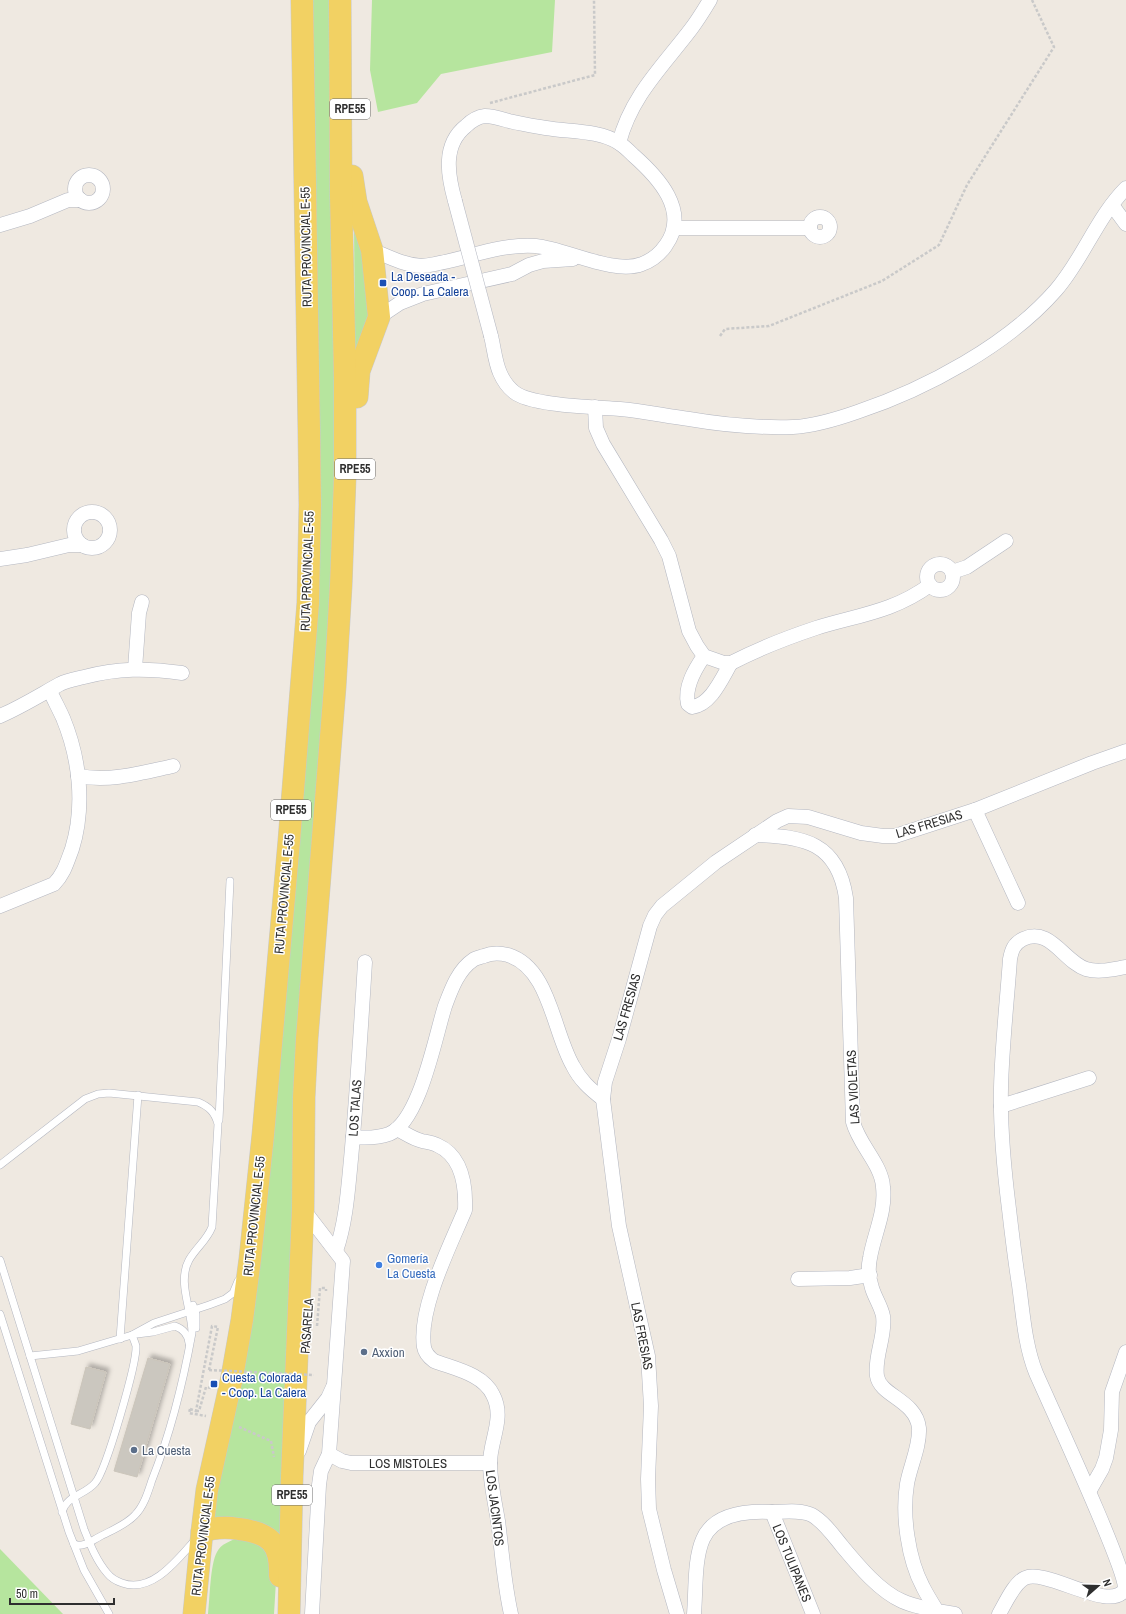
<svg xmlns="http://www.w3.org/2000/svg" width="1126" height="1614" font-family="'Archivo Narrow',sans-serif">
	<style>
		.green { fill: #b6e59e }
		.building { fill: #cbc7bf; stroke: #cbc5ba; filter: url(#shadow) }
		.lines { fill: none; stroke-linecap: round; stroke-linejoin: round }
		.service-casing { stroke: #b4b7c1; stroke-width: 8 }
		.minor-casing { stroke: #b4b7c1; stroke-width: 15 }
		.primary-casing { stroke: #c9c9c9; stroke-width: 23 }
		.path { stroke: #c9c9c9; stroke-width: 2.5; stroke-dasharray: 3 2; stroke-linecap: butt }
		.service { stroke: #fff; stroke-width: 7 }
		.minor { stroke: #fff; stroke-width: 14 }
		.primary { stroke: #f2d163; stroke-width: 22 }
		.minor-bridge-casing { stroke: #b4b7c1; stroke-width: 15; stroke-linecap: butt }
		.path-bridge { stroke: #c9c9c9; stroke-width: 2.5; stroke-dasharray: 3 2; stroke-linecap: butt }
		.minor-bridge { stroke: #fff; stroke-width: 14 }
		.transit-dot { fill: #1a4fb4; stroke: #fff; stroke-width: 1.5 }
		.shop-dot { fill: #3f7fe0; stroke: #fff; stroke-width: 1.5 }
		.service-dot { fill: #5c6f8a; stroke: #fff; stroke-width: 1.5 }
		.labels { text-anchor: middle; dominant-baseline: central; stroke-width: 3; stroke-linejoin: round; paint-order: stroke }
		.shield { fill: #fff; stroke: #6d6d6d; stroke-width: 1 }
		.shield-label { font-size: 12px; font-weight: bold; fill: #2e2e2e }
		.street-label { font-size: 13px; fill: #2e2e2e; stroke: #fff }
		.transit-label { font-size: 13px; fill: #164399; stroke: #fff; text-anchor: start }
		.shop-label { font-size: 13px; fill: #366cbe; stroke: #fff; text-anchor: start }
		.service-label { font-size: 13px; fill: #4e5e75; stroke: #fff; text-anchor: start }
	</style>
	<defs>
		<filter id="shadow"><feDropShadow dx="3.5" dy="-3.5" stdDeviation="2" flood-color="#0004"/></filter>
	</defs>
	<rect width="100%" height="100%" fill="#efe9e1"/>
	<!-- green -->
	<g class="green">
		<path d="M310 0H334L338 475 283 1547 258 1522 242 1519 211 1521 300 815Z"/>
		<path d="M372 0H555L552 52 441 74 417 103 378 112 370 70Z"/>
		<path d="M354 224 362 244 370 316 355 350Z"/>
		<path d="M238 1538 262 1542 276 1581 274 1614H208C210 1599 210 1564 217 1552 221 1544 230 1541 238 1538Z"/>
		<path d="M0 1549 63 1614H0Z"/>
	</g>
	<!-- building -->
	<g class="building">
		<path d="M148 1358 170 1364 137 1477 114 1471Z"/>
		<path d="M86 1367 106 1372 90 1429 71 1424Z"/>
	</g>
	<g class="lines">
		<!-- service casing -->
		<g class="service-casing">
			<g id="service">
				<path d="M219 1120 230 881"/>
				<path d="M0 1165 85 1099 98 1094 109 1093 198 1102C210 1107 215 1113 218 1124L212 1227C207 1240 196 1248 189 1260 177 1282 192 1310 192 1333 183 1383 171 1432 152 1480 148 1492 144 1506 135 1515 126 1525 110 1531 99 1537 91 1541 83 1548 74 1544"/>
				<path d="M0 1260 84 1529C90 1544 96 1560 107 1573 111 1578 116 1581 122 1583 152 1594 178 1559 195 1540"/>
				<path d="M193 1305 196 1314V1328"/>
				<path d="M0 1314 69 1532 84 1570 109 1614"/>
				<path d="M137 1334 153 1332 175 1326C183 1329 188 1334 189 1343"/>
				<path d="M120 1339 138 1095"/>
				<path d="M30 1356 78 1351 132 1335 154 1323 209 1305 225 1299 233 1293 238 1281"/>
				<path d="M62 1512C67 1495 85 1495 95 1483 106 1471 137 1363 136 1346 135 1342 133 1338 132 1335"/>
			</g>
		</g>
		<!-- minor casing -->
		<g class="minor-casing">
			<g id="minor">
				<path d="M619 143C631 96 663 66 691 29 698 20 704 10 710 0"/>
				<circle cx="89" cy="189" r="14"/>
				<path d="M1112 205 1126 224"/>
				<circle cx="820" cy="227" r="10"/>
				<path d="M0 225 30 216 68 200H81"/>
				<path d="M674 228H810"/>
				<path d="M372 250C389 257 404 265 422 266 460 262 497 243 536 246 566 249 614 275 642 264 653 260 660 254 666 245 690 211 658 177 633 155 629 151 624 146 619 143 599 130 569 132 546 128 534 126 521 124 509 121 502 119 493 116 485 116 477 117 471 121 466 126 442 145 448 176 455 201"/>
				<path d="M379 317 400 303 423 294 512 274 529 265 543 261 573 259"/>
				<path d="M491 336C494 348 495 362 500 373 503 380 509 388 514 392 531 406 597 407 620 409 643 411 666 416 689 419 724 425 758 428 793 427 815 426 837 419 857 412 926 389 1008 345 1056 290 1083 259 1097 217 1126 188"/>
				<path d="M595 407 596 428 603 444 661 540 669 556 689 631 697 646 704 656 724 663H731C758 649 786 638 816 628 858 615 893 612 930 585"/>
				<circle cx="92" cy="530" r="18"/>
				<path d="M0 559 27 555 69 545H82"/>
				<circle cx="940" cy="577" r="13"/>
				<path d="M952 572 967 567 1006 541"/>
				<path d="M704 656C695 669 684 687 688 704L692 707C711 705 722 678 731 663"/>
				<path d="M135 669 139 613 142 602"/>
				<path d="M0 716C21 707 40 695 60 684 68 680 76 679 84 677 118 668 147 668 182 673"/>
				<path d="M78 776C110 782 141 773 173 766"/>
				<path d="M975 810 1018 903"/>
				<path d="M755 835C804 836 838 843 846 898L853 1122C859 1145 882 1165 883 1187 886 1212 874 1234 870 1258 868 1267 869 1279 872 1288 875 1298 881 1306 883 1316 886 1336 874 1356 877 1376 880 1396 916 1400 919 1428 920 1447 910 1466 907 1484 902 1515 908 1559 923 1587 927 1595 932 1603 937 1611L955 1614"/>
				<path d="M0 906 54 884C64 874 67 862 72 849 85 807 80 759 63 718 59 709 54 700 50 691"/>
				<path d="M1001 1106 1089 1078"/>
				<path d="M397 1129C405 1133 413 1139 422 1141 427 1142 433 1143 437 1145 462 1156 466 1186 465 1210 450 1246 418 1309 424 1347 425 1353 430 1358 434 1361 455 1369 483 1374 493 1395 505 1418 490 1440 490 1463 490 1481 495 1503 498 1521 502 1552 504 1583 511 1614"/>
				<path d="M353 1137C365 1138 378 1138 389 1134 420 1121 435 1037 445 1006 451 990 458 970 473 960 476 958 481 957 484 956 491 953 500 953 508 955 550 968 553 1032 573 1066 580 1080 590 1089 603 1099"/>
				<path d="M303 1209 343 1261 329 1454 321 1471 319 1485 312 1614"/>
				<path d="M336 1251C346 1222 348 1190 351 1159 357 1094 361 1028 365 962"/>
				<path d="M798 1279 850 1278 870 1275"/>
				<path d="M299 1451 309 1422 328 1398 333 1387"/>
				<path d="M329 1454 342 1461 351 1463H490"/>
				<path d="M1090 1490 1102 1469 1106 1458 1111 1430 1112 1392 1126 1352"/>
				<path d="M772 1512 813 1614"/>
				<path d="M677 1614 664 1570 649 1509 648 1479 651 1406 648 1356 619 1226 603 1099 605 1082 619 1039 650 926 655 915 662 906 716 862 777 821 788 816 808 817 861 833 883 836H895L975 810 1092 763 1126 751"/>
				<path d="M694 1614C696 1591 694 1559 703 1539 714 1514 747 1511 770 1512 783 1512 800 1509 812 1515 824 1522 833 1535 842 1546 857 1564 879 1591 902 1601 913 1606 926 1608 937 1611"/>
				<path d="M999 1614C1005 1604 1014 1583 1025 1578 1047 1568 1111 1614 1125 1589 1126 1568 1049 1403 1036 1373 1025 1346 1023 1314 1019 1285 1015 1260 1012 1235 1009 1209 1004 1169 1000 1128 1001 1088 1002 1045 1007 1002 1010 959 1012 949 1014 944 1023 939 1050 926 1064 962 1086 969 1099 973 1113 969 1126 967"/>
			</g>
		</g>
		<!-- primary casing -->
		<g class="primary-casing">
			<g id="primary">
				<path d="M352 176 356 202 372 250 379 317 359 371 357 397"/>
				<path d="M202 1532C214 1527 226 1527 239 1529 270 1533 281 1543 280 1576"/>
				<path d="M194 1614 202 1532 207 1490 232 1377 242 1320 250 1259 263 1135 289 841 308 603 310 505 309 429 302 0"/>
				<path d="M289 1614 292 1476 303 1209 304 1097 307 1038 335 686 341 585 345 477V380L341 196 340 0"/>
			</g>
		</g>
		<!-- path -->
		<g class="path">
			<path d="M490 103 595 75 594 0"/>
			<path d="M720 336 725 329 769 326 882 281 939 245 967 185 1054 47 1032 0"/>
			<path d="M317 1326 320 1288H326V1291"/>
			<path d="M190 1409 189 1413 206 1416"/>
			<path d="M190 1409 196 1411 212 1326 218 1327 209 1370"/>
			<path d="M196 1411H199L206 1387 211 1388"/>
			<path d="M239 1427 271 1441 274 1457"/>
		</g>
		<!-- service -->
		<use href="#service" class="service"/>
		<!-- minor -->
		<use href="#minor" class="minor"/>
		<!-- primary -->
		<use href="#primary" class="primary"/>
		<!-- minor-bridge casing -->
		<g class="minor-bridge-casing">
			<path id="minor-bridge" d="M455 201 491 336"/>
		</g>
		<!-- path-bridge -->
		<path class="path-bridge" d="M209 1370 314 1375"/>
		<!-- minor-bridge -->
		<use href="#minor-bridge" class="minor-bridge"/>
	</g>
	<!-- markers -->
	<g class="transit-dot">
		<rect x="379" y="279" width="8" height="8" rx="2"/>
		<rect x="210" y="1380" width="8" height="8" rx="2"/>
	</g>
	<circle class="shop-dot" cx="379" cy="1265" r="4"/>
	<g class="service-dot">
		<circle cx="364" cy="1352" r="4"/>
		<circle cx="134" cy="1450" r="4"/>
	</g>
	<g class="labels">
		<!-- shield labels -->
		<g class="shield">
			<rect x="330" y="99" width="40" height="20" rx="3"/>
			<rect x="335" y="459" width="40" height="20" rx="3"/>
			<rect x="271" y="800" width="40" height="20" rx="3"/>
			<rect x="272" y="1485" width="40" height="20" rx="3"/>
		</g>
		<g class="shield-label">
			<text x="350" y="109">RPE55</text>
			<text x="355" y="469">RPE55</text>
			<text x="291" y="810">RPE55</text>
			<text x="292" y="1495">RPE55</text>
		</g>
		<!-- street labels -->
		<g class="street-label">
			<text transform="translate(306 247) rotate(-91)">RUTA PROVINCIAL E-55</text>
			<text transform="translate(307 571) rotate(-88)">RUTA PROVINCIAL E-55</text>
			<text transform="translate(929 824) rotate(-17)">LAS FRESIAS</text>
			<text transform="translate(284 894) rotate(-85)">RUTA PROVINCIAL E-55</text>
			<text transform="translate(627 1007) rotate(-74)">LAS FRESIAS</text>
			<text transform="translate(853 1087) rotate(-93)">LAS VIOLETAS</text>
			<text transform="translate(355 1108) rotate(-86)">LOS TALAS</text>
			<text transform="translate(254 1216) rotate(-84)">RUTA PROVINCIAL E-55</text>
			<text transform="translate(307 1326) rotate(-86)">PASARELA</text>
			<text transform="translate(642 1336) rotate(79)">LAS FRESIAS</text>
			<text x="408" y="1463">LOS MISTOLES</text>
			<text transform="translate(495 1508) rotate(83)">LOS JACINTOS</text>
			<text transform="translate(203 1536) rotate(-83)">RUTA PROVINCIAL E-55</text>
			<text transform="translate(792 1563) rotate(68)">LOS TULIPANES</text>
		</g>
		<!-- transit labels -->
		<g class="transit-label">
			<text x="391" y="276">La Deseada -<tspan x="391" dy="15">Coop. La Calera</tspan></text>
			<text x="222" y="1377">Cuesta Colorada<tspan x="222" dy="15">- Coop. La Calera</tspan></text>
		</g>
		<!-- shop labels -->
		<g class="shop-label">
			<text x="387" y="1258">Gomería<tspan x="387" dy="15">La Cuesta</tspan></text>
		</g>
		<!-- service labels -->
		<g class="service-label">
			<text x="372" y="1352">Axxion</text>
			<text x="142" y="1450">La Cuesta</text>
		</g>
	</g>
	<!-- north arrow -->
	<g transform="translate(1098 1586) rotate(70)" stroke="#ffffff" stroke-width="3" paint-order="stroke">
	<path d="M0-3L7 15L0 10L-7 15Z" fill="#2e2e2e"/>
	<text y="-6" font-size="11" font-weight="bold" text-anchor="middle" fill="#2e2e2e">N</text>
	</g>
	<!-- scale -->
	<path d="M10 1598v6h104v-6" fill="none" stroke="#2e2e2e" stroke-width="2"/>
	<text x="16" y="1598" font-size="12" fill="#2e2e2e" stroke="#ffffff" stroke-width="3" paint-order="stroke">50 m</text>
</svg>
